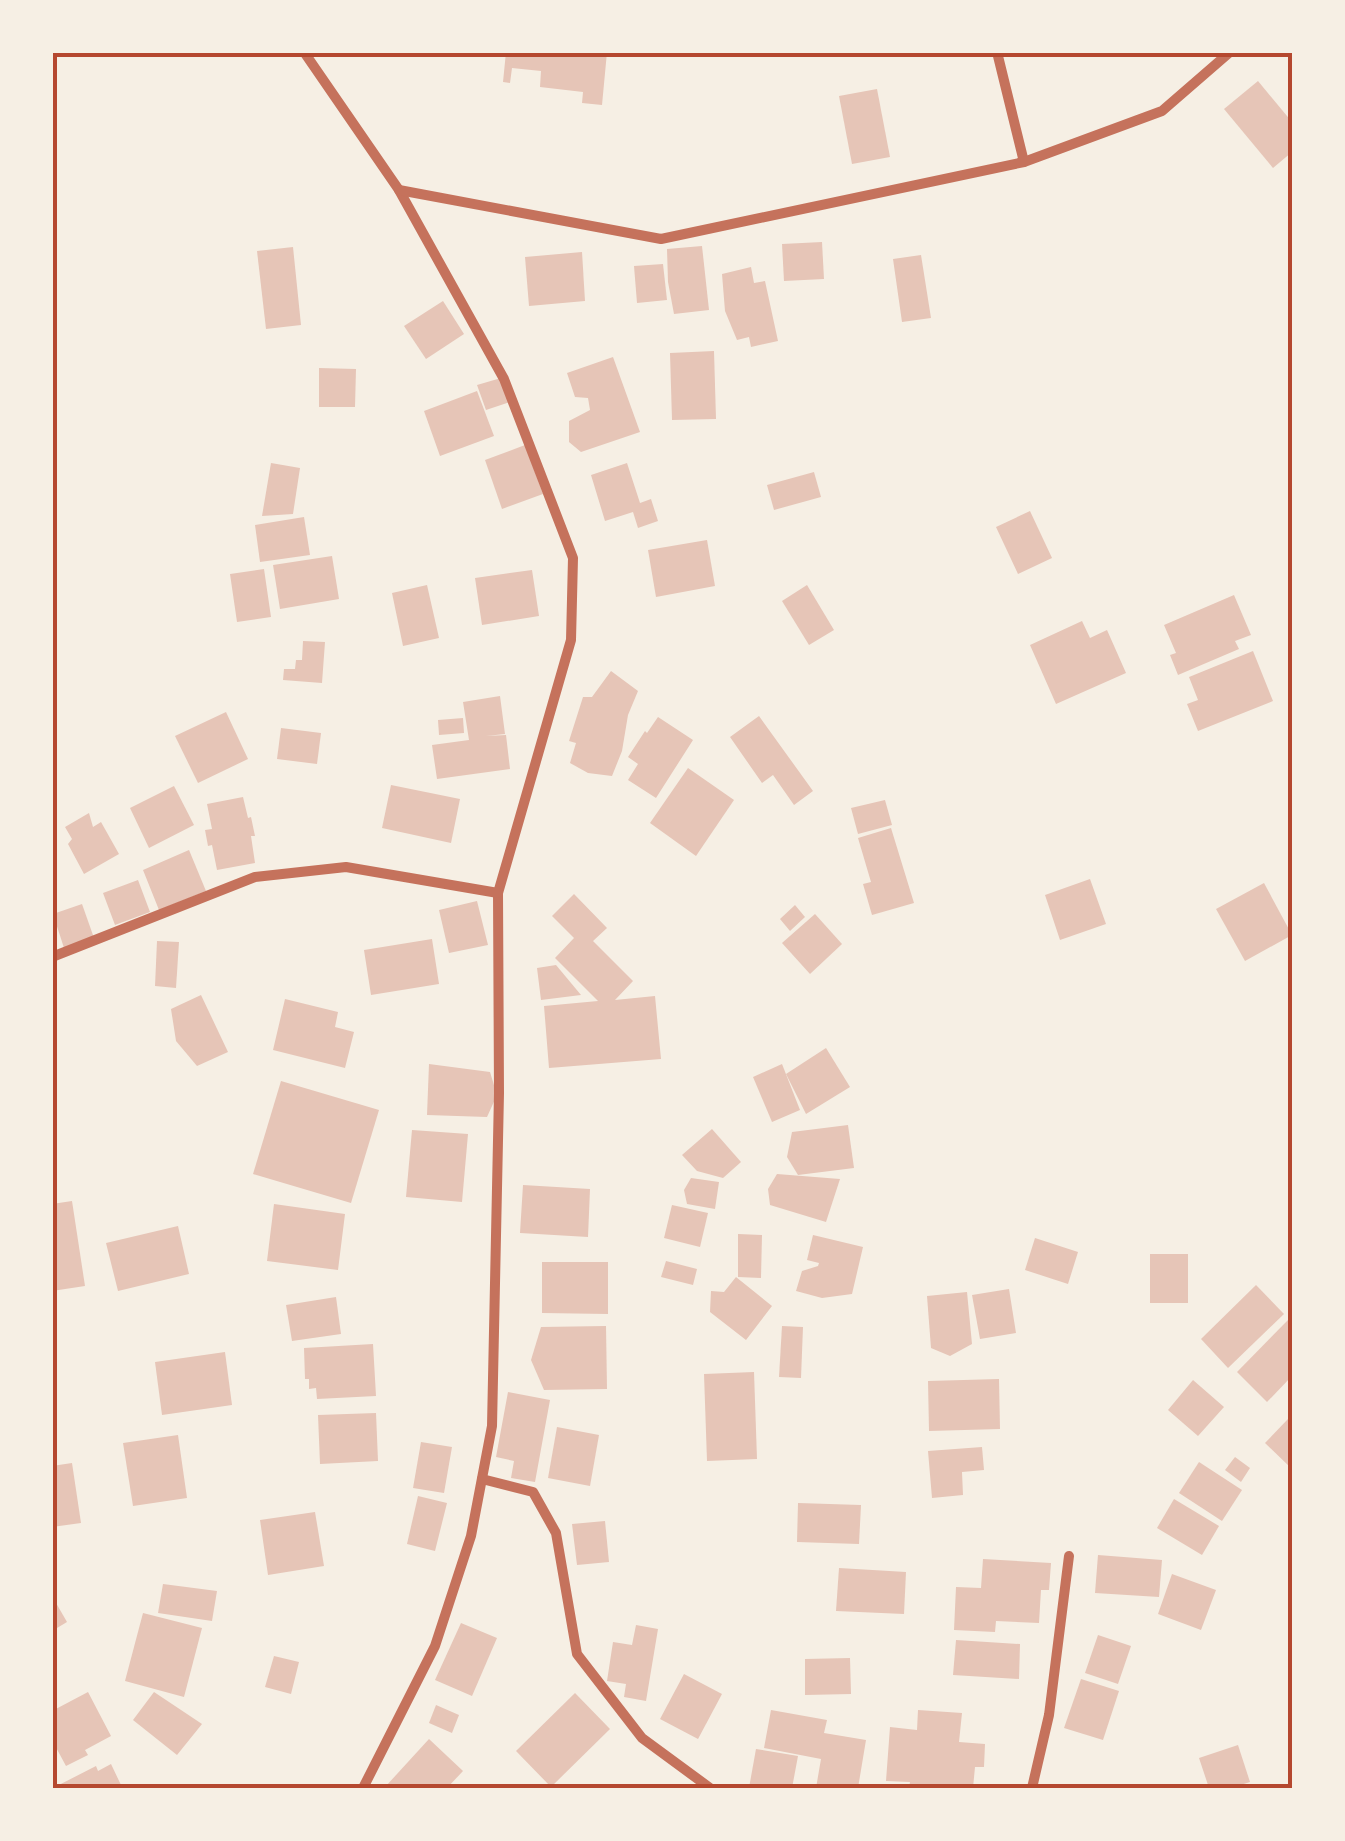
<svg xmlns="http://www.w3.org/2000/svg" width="1345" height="1841" font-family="Jost,sans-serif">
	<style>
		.building { fill: #e6c5b7 }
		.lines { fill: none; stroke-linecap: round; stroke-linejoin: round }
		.minor { stroke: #c5725c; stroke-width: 10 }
		.neatline { fill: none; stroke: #b5482f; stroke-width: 4 }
	</style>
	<rect width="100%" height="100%" fill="#f6efe4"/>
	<!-- building -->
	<g class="building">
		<path d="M506 52H607L602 105 582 103 583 92 540 87 541 71 512 68 510 83 503 82Z"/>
		<path d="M1258 81 1292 122V152L1273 168 1224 109Z"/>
		<path d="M877 89 890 157 852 164 839 96Z"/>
		<path d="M822 242 824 279 784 281 782 244Z"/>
		<path d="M702 246 709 310 674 314 668 282 667 249Z"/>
		<path d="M293 247 301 325 266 329 257 251Z"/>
		<path d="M582 252 585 301 529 306 525 257Z"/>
		<path d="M921 255 931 318 902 322 893 259Z"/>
		<path d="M663 264 667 300 637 303 634 266Z"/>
		<path d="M751 267 754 283 765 281 778 341 751 347 749 337 737 340 725 311 722 274Z"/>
		<path d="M443 301 464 334 426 359 404 326Z"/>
		<path d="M714 351 716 419 672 420 670 353Z"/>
		<path d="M613 357 640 432 581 452 569 442V421L590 410 588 398 575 397 567 373Z"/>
		<path d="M319 368 356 369 355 407H319Z"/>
		<path d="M501 378 510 402 486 410 477 385Z"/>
		<path d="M477 391 494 436 440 456 424 411Z"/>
		<path d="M525 445 543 494 502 509 485 460Z"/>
		<path d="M271 463 300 468 293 514 262 516Z"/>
		<path d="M627 463 640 503 651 499 658 521 638 528 633 512 605 521 591 475Z"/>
		<path d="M814 472 821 497 774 510 767 485Z"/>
		<path d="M1030 511 1052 558 1018 574 996 527Z"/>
		<path d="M304 517 310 555 260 562 255 525Z"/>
		<path d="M707 540 715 586 656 597 648 550Z"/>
		<path d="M332 556 339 599 280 609 273 565Z"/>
		<path d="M264 569 271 617 237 622 230 574Z"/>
		<path d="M532 570 539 616 482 625 475 578Z"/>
		<path d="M427 585 439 638 403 646 392 593Z"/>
		<path d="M807 585 834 630 809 645 782 601Z"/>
		<path d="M1234 595 1251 635 1235 641 1239 649 1178 675 1170 655 1176 653 1164 625Z"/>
		<path d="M1082 621 1090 638 1107 630 1126 673 1056 704 1030 645Z"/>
		<path d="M303 641 325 642 322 683 283 680 284 669H295L296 660H302Z"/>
		<path d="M1253 651 1273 701 1198 731 1187 704 1198 700 1189 677Z"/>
		<path d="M611 671 638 691 628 715 622 751 612 776 588 773 570 763 576 743 569 741 583 697H592Z"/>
		<path d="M500 696 505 734 486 736 506 735 510 769 437 779 432 745 469 740 463 702Z"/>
		<path d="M226 712 248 759 198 783 175 736Z"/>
		<path d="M759 716 813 791 794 805 773 775 762 783 730 737Z"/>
		<path d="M658 717 693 740 656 798 628 780 638 764 628 757 645 731 647 733Z"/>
		<path d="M463 718 464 733 439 735 438 720Z"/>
		<path d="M281 728 321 733 317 764 277 759Z"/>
		<path d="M688 768 734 800 696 856 650 823Z"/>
		<path d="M391 785 460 799 451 843 382 828Z"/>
		<path d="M174 786 194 825 149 848 130 808Z"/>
		<path d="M243 797 248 818 251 817 255 836H251L255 863 217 870 212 845 208 846 205 830 212 829 207 804Z"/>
		<path d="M885 800 892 825 858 834 851 808Z"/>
		<path d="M89 813 93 827 101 822 119 854 84 874 68 844 72 839 65 827Z"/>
		<path d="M891 828 914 903 872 915 863 884 871 882 858 838Z"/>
		<path d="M189 850 206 891 159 910 143 870Z"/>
		<path d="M1090 879 1106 924 1060 940 1045 895Z"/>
		<path d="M138 880 150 912 115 925 103 893Z"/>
		<path d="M1264 883 1292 935 1245 961 1216 909Z"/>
		<path d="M574 894 607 928 593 941 633 981 615 1000 655 996 661 1059 549 1068 544 1006 598 1001 555 958 574 938 552 916Z"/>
		<path d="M477 901 488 945 449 953 439 910Z"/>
		<path d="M82 904 94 938 64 948 53 914Z"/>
		<path d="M795 905 805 917 790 931 780 919Z"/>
		<path d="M815 914 842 944 810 974 782 943Z"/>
		<path d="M432 939 439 984 371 995 364 950Z"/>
		<path d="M157 941 179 942 176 988 155 986Z"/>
		<path d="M556 965 581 995 541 1000 537 968Z"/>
		<path d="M201 995 228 1052 197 1066 176 1041 171 1009Z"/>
		<path d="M285 999 338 1012 335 1027 354 1032 345 1068 273 1050Z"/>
		<path d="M826 1048 850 1087 806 1114 786 1074Z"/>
		<path d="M429 1064 490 1072 497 1095 487 1117 427 1115Z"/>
		<path d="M782 1064 800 1110 772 1122 753 1077Z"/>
		<path d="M281 1081 379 1110 351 1203 253 1174Z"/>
		<path d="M848 1125 854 1168 798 1175 787 1157 792 1132Z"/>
		<path d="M712 1129 741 1162 723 1178 697 1171 682 1155Z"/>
		<path d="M412 1130 468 1134 462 1202 406 1197Z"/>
		<path d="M777 1174 840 1179 826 1222 770 1205 768 1189Z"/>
		<path d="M691 1178 719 1182 715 1209 687 1204 684 1190Z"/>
		<path d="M523 1185 590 1189 588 1237 520 1233Z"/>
		<path d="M72 1201 85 1286 52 1291V1204Z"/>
		<path d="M274 1204 345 1214 338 1270 267 1261Z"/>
		<path d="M672 1205 708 1213 700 1247 664 1238Z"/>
		<path d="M178 1226 189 1274 118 1291 106 1243Z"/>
		<path d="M738 1234 762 1235 761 1278 738 1277Z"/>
		<path d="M813 1235 863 1247 852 1294 822 1298 796 1291 802 1271 818 1266 819 1263 807 1260Z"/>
		<path d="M1035 1238 1078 1252 1068 1284 1025 1270Z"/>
		<rect x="1150" y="1254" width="38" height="49"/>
		<path d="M666 1261 697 1269 693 1285 661 1277Z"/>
		<path d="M542 1262H608V1314L542 1313Z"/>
		<path d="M736 1277 772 1306 746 1340 710 1312 711 1291 724 1292Z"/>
		<path d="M1256 1285 1284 1314 1228 1368 1201 1339Z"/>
		<path d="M1009 1289 1016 1333 980 1339 972 1295Z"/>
		<path d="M967 1292 972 1344 950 1356 931 1348 927 1296Z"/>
		<path d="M336 1297 341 1334 292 1341 286 1305Z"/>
		<path d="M1289 1319 1292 1323V1376L1267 1402 1237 1372Z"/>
		<path d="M606 1326 607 1389 544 1390 531 1360 541 1327Z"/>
		<path d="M782 1326 803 1327 801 1378 779 1377Z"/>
		<path d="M373 1344 376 1396 317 1399 316 1388 309 1389V1379H305L304 1348Z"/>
		<path d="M225 1352 232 1405 162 1415 155 1362Z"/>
		<path d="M754 1372 757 1459 707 1461 704 1374Z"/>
		<path d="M999 1379 1000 1429 929 1431 928 1381Z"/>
		<path d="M1193 1380 1224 1407 1198 1436 1168 1410Z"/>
		<path d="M508 1392 550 1400 535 1482 511 1478 514 1461 496 1457Z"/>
		<path d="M376 1413 378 1461 320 1464 318 1415Z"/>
		<path d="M1288 1419 1292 1423V1469L1265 1443Z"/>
		<path d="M557 1427 599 1435 590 1486 548 1478Z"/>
		<path d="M178 1435 187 1498 133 1506 123 1443Z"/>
		<path d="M421 1442 452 1447 444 1493 413 1488Z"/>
		<path d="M982 1447 984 1470 962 1472 963 1495 932 1498 928 1451Z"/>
		<path d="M1235 1457 1250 1468 1241 1482 1225 1470Z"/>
		<path d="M1199 1462 1242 1490 1222 1521 1179 1493Z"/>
		<path d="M72 1463 81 1523 52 1527V1466Z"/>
		<path d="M418 1496 447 1503 435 1551 407 1544Z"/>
		<path d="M1174 1499 1219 1526 1202 1555 1157 1528Z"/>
		<path d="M798 1503 861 1505 859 1544 797 1542Z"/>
		<path d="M315 1512 324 1566 268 1575 260 1520Z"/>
		<path d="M605 1521 609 1562 577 1565 572 1524Z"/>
		<path d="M1098 1555 1162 1560 1159 1597 1095 1593Z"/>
		<path d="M983 1559 1051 1563 1049 1590H1041L1039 1623 996 1621 995 1632 954 1630 956 1587 981 1588Z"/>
		<path d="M839 1568 906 1572 904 1614 836 1611Z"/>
		<path d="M1172 1574 1216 1590 1201 1630 1158 1614Z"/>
		<path d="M163 1584 217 1591 212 1621 158 1613Z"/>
		<path d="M52 1596 67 1622 52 1631Z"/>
		<path d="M143 1613 202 1628 184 1697 125 1681Z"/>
		<path d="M461 1623 497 1638 472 1696 435 1680Z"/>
		<path d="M636 1625 658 1629 646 1701 624 1697 626 1684 607 1681 613 1642 632 1645Z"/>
		<path d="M1098 1635 1131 1646 1118 1684 1085 1673Z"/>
		<path d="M956 1640 1020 1644 1019 1679 953 1675Z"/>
		<path d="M274 1656 299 1662 291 1694 265 1687Z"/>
		<path d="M850 1658 851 1694 805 1695V1659Z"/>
		<path d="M684 1674 722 1694 698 1739 660 1719Z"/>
		<path d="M1081 1679 1119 1691 1103 1740 1064 1728Z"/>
		<path d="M88 1692 111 1736 85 1750 88 1755 66 1766 52 1740V1711Z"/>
		<path d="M154 1692 202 1724 177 1755 133 1720Z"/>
		<path d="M575 1693 610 1729 551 1787 516 1751Z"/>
		<path d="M436 1705 459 1715 452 1733 429 1723Z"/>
		<path d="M771 1710 827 1720 824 1733 866 1740 858 1788H816L821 1759 764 1748Z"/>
		<path d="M918 1710 962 1713 959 1742 985 1744 984 1767H975L973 1788H909L910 1782 886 1781 890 1727 917 1730Z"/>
		<path d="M429 1739 463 1771 447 1788H389L386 1786Z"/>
		<path d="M1238 1745 1250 1782 1231 1788H1209L1199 1758Z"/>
		<path d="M756 1749 798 1756 792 1788H749Z"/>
		<path d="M111 1764 121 1785 113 1788H53L96 1766 98 1771Z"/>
	</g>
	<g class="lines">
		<!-- minor -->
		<g class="minor">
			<path d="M304 52 399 190 504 379 573 558 571 640 498 893 499 1093 492 1426 471 1536 435 1646 363 1788"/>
			<path d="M997 52 1024 162"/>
			<path d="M399 190 661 239 1024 162 1162 111 1230 52"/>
			<path d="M52 957 255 877 346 867 498 893"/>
			<path d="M482 1479 533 1492 556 1533 577 1654 642 1738 710 1788"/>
			<path d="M1032 1788 1049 1715 1069 1556"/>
		</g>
	</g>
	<!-- border -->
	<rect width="1345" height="1841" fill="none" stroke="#f6efe4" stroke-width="110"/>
	<rect x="55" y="55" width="1235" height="1731" class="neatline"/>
</svg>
